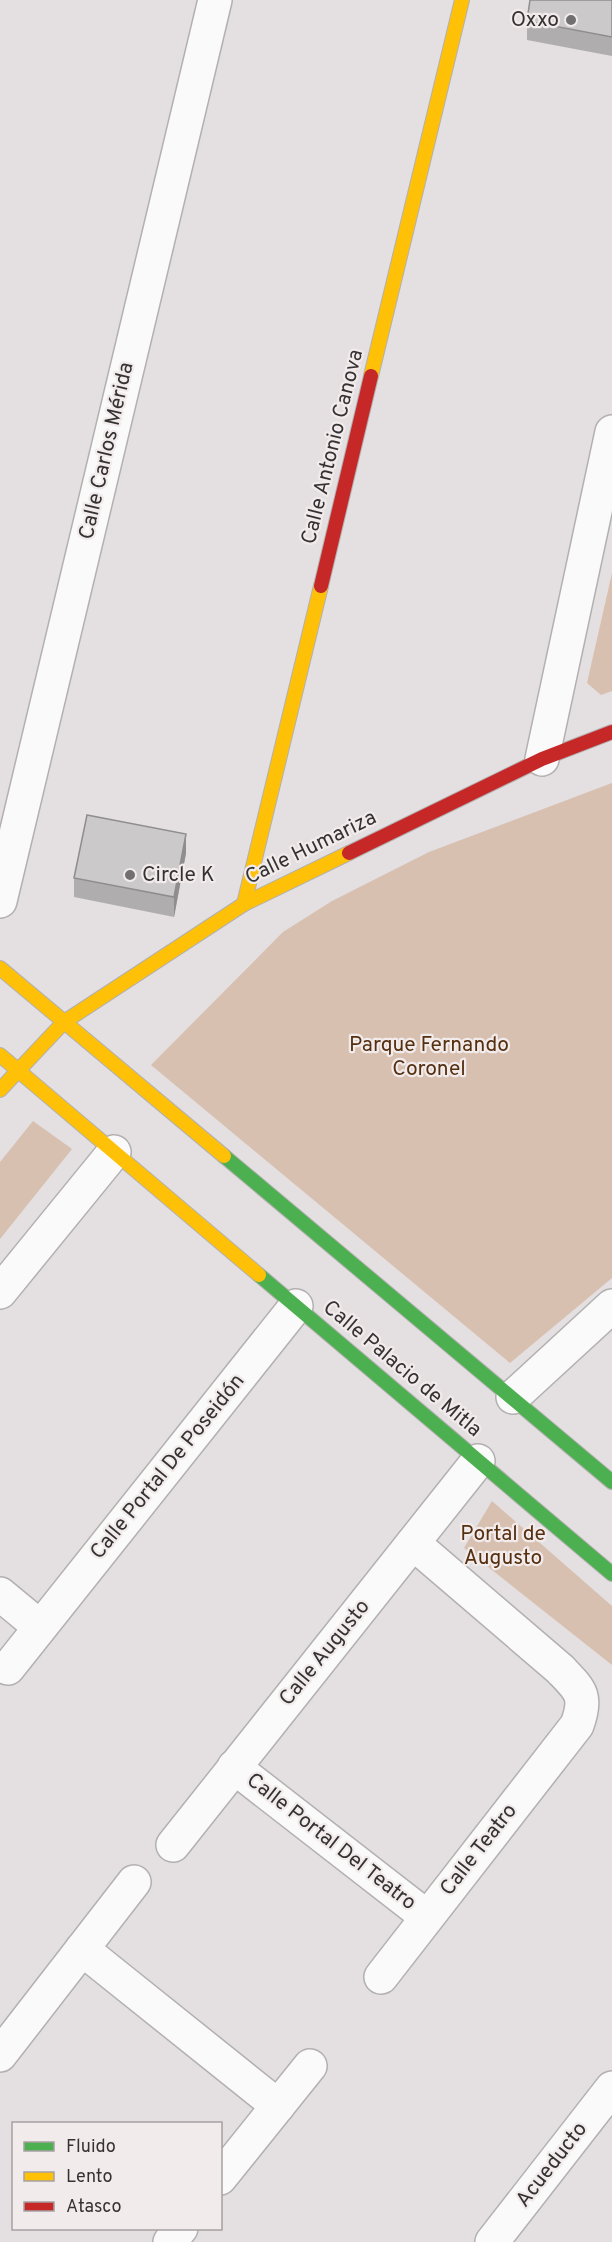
<svg xmlns="http://www.w3.org/2000/svg" width="612" height="2242" font-family="Overpass,sans-serif">
	<style>
		.green { fill: #d8c0b1 }
		.lines { fill: none; stroke-linecap: round; stroke-linejoin: round }
		.street-casing { stroke: #b3b0b0; stroke-width: 36 }
		.fast-casing { stroke: #b3b0b0; stroke-width: 16 }
		.slow-casing { stroke: #b3b0b0; stroke-width: 16 }
		.jam-casing { stroke: #b3b0b0; stroke-width: 16 }
		.street { stroke: #fbfafa; stroke-width: 33 }
		.fast { stroke: #4caf50; stroke-width: 14 }
		.slow { stroke: #ffc107; stroke-width: 14 }
		.jam { stroke: #c62828; stroke-width: 14 }
		.wall { fill: #afadae }
		.shaded-wall { fill: #8f8d8d }
		.building { fill: #ccc9ca; stroke: #8f8d8d; stroke-width: 1.5 }
		.poi-dot { fill: #726f70; stroke: #f2ebec; stroke-width: 2 }
		.labels { text-anchor: middle; dominant-baseline: central; stroke-width: 4.5; stroke-linejoin: round; paint-order: stroke }
		.poi-label { font-size: 21px; fill: #353233; stroke: #f2ebec; text-anchor: end }
		.street-label { font-size: 21px; fill: #353233; stroke: #f2ebec }
		.park-label { font-size: 21px; fill: #562f0f; stroke: #f2ebec }
	</style>
	<rect width="100%" height="100%" fill="#e4dfe0"/>
	<!-- green -->
	<g class="green">
		<path d="M612 573V691L601 695 587 683Z"/>
		<path d="M612 783V1278L510 1363 151 1065 283 932 332 901 429 852Z"/>
		<path d="M33 1121 72 1149 0 1239V1162Z"/>
		<path d="M492 1501 612 1606V1665L464 1548Z"/>
	</g>
	<g class="lines">
		<!-- street casing -->
		<g class="street-casing">
			<g id="street">
				<path d="M542 759 612 432"/>
				<path d="M0 901 215 0"/>
				<path d="M0 1292 114 1152"/>
				<path d="M513 1397 612 1306"/>
				<path d="M0 1594 40 1627"/>
				<path d="M8 1668 296 1306"/>
				<path d="M234 1767 427 1917"/>
				<path d="M173 1845 478 1461"/>
				<path d="M82 1949 278 2106"/>
				<path d="M381 1977 577 1725C588 1695 580 1690 560 1669L413 1543"/>
				<path d="M0 2055 134 1882"/>
				<path d="M220 2178 310 2066"/>
				<path d="M170 2242 181 2228"/>
				<path d="M492 2242 612 2088"/>
			</g>
		</g>
		<!-- fast casing -->
		<g class="fast-casing">
			<g id="fast">
				<path d="M224 1156 612 1482"/>
				<path d="M259 1275 612 1574"/>
			</g>
		</g>
		<!-- slow casing -->
		<g class="slow-casing">
			<g id="slow">
				<path d="M371 376 462 0"/>
				<path d="M244 904 321 586"/>
				<path d="M0 968 224 1156"/>
				<path d="M0 1055 259 1275"/>
				<path d="M0 1090 64 1022 244 904 349 853"/>
			</g>
		</g>
		<!-- jam casing -->
		<g class="jam-casing">
			<g id="jam">
				<path d="M321 586 371 376"/>
				<path d="M349 853 542 759 612 732"/>
			</g>
		</g>
		<!-- street -->
		<use href="#street" class="street"/>
		<!-- fast -->
		<use href="#fast" class="fast"/>
		<!-- slow -->
		<use href="#slow" class="slow"/>
		<!-- jam -->
		<use href="#jam" class="jam"/>
	</g>
	<!-- wall -->
	<g class="wall">
		<path d="M612 0V56L527 40V21Z"/>
		<path d="M186 853 174 917 74 897V878Z"/>
	</g>
	<!-- shaded-wall -->
	<path class="shaded-wall" d="M186 834V853L174 917V897Z"/>
	<!-- building -->
	<g class="building">
		<path d="M530 0H612V37L527 21Z"/>
		<path d="M87 815 186 834 174 897 74 878Z"/>
	</g>
	<!-- markers -->
	<g class="poi-dot">
		<circle cx="571" cy="20" r="6"/>
		<circle cx="130" cy="875" r="6"/>
	</g>
	<g class="labels">
		<!-- poi labels -->
		<g class="poi-label">
			<text x="559" y="20">Oxxo</text>
			<text x="142" y="875" text-anchor="start">Circle K</text>
		</g>
		<!-- street labels -->
		<g class="street-label">
			<text transform="translate(333 447) rotate(-76)">Calle Antonio Canova</text>
			<text transform="translate(107 451) rotate(-77)">Calle Carlos Mérida</text>
			<text transform="translate(311 848) rotate(-26)">Calle Humariza</text>
			<text transform="translate(402 1369) rotate(40)">Calle Palacio de Mitla</text>
			<text transform="translate(168 1467) rotate(-51)">Calle Portal De Poseidón</text>
			<text transform="translate(325 1653) rotate(-51)">Calle Augusto</text>
			<text transform="translate(331 1842) rotate(38)">Calle Portal Del Teatro</text>
			<text transform="translate(479 1850) rotate(-52)">Calle Teatro</text>
			<text transform="translate(552 2165) rotate(-52)">Acueducto</text>
		</g>
		<!-- park labels -->
		<g class="park-label">
			<text x="429" y="1045">Parque Fernando<tspan x="429" dy="24">Coronel</tspan></text>
			<text x="503" y="1534">Portal de<tspan x="503" dy="24">Augusto</tspan></text>
		</g>
	</g>
	<!-- legend -->
	<rect x="12" y="2122" width="210" height="108" fill="#f2ebec" stroke="#a6a1a2" stroke-width="1.5"/>
	<rect x="24" y="2142" width="30" height="9" fill="#4caf50" stroke="#a6a1a2" stroke-width="1.5"/>
	<text x="66" y="2152" font-size="18" fill="#353233">Fluido</text>
	<rect x="24" y="2172" width="30" height="9" fill="#ffc107" stroke="#a6a1a2" stroke-width="1.5"/>
	<text x="66" y="2182" font-size="18" fill="#353233">Lento</text>
	<rect x="24" y="2202" width="30" height="9" fill="#c62828" stroke="#a6a1a2" stroke-width="1.5"/>
	<text x="66" y="2212" font-size="18" fill="#353233">Atasco</text>
</svg>
